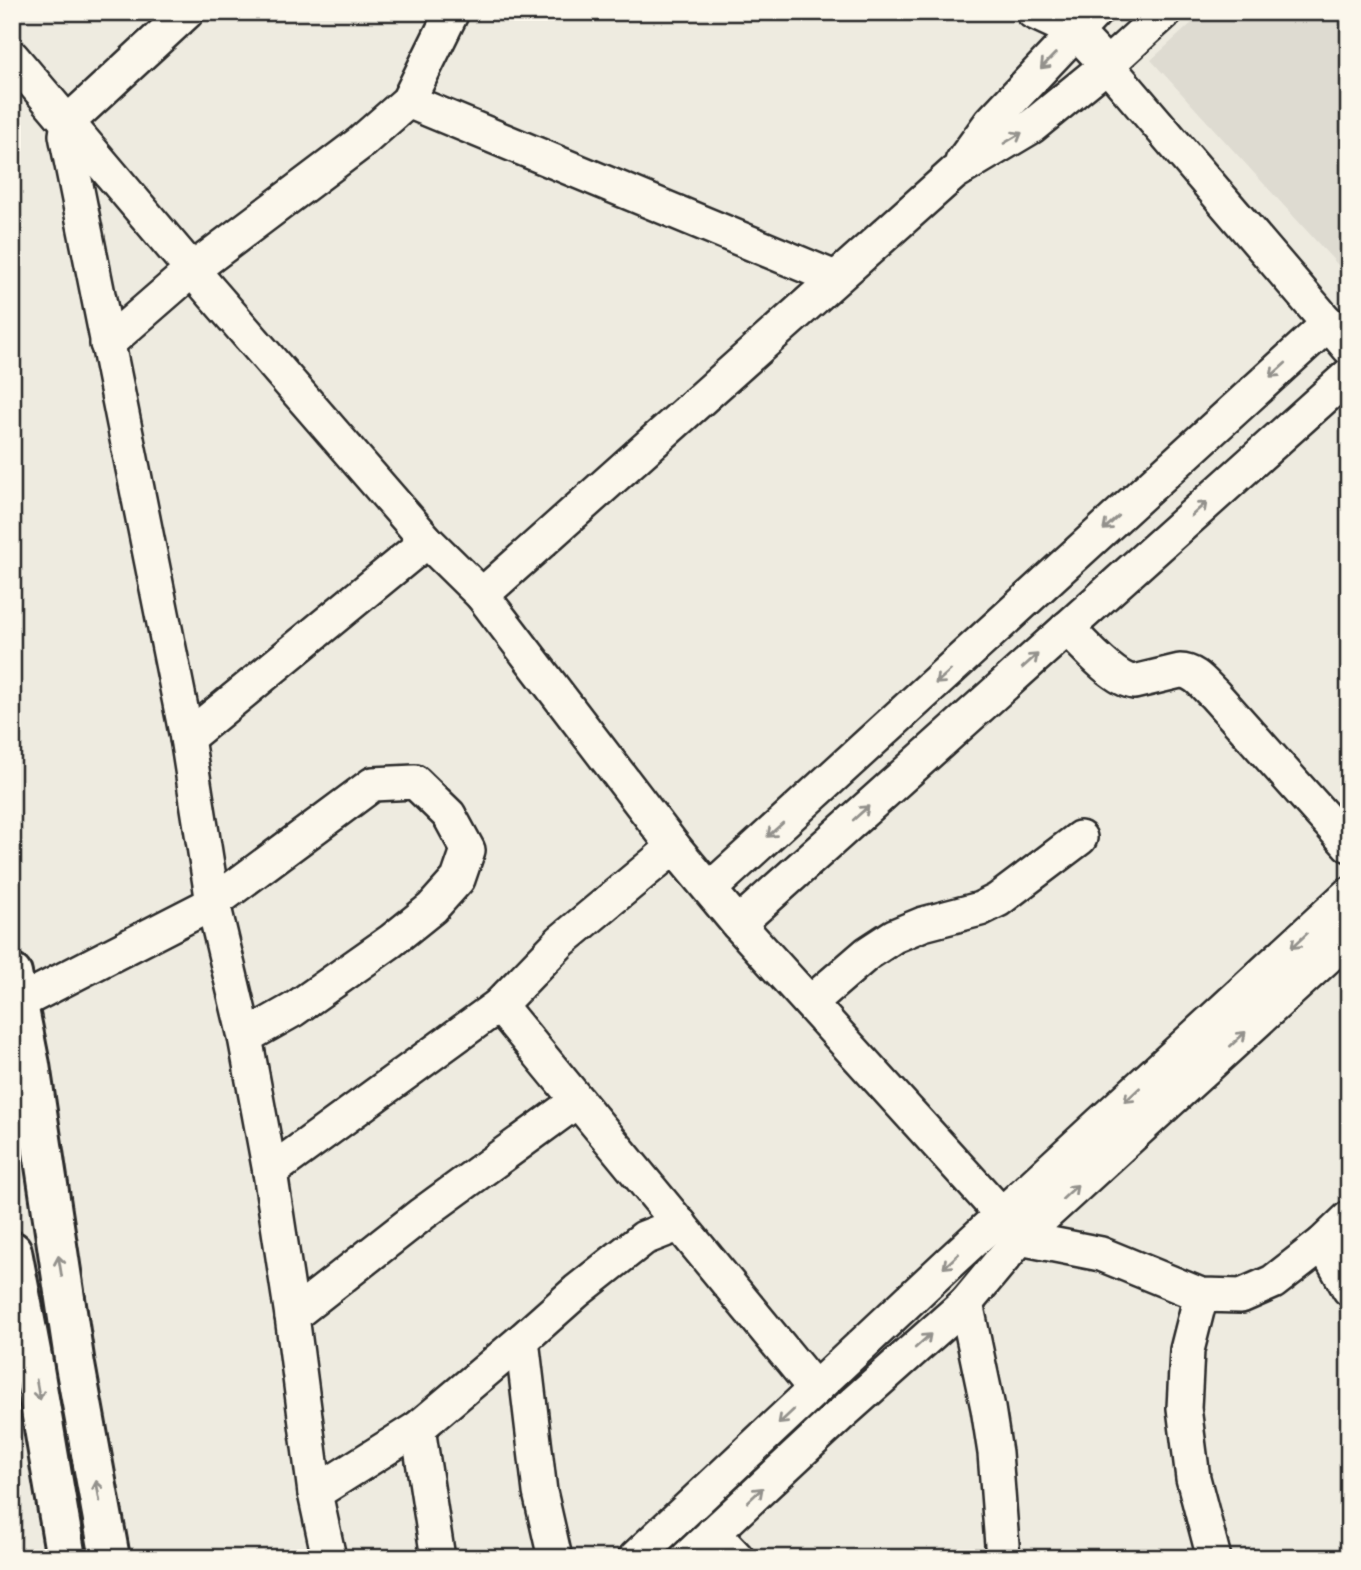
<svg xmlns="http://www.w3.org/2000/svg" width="1361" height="1570" font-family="Itim,sans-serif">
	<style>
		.built { fill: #dedbd1 }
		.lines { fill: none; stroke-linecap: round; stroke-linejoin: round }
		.minor-casing { stroke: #2b2b2b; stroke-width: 38 }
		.primary-casing { stroke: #2b2b2b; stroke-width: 44 }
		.minor { stroke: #fbf7ec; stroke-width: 33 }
		.primary { stroke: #fbf7ec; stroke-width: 38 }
		.oneway { stroke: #93918c }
	</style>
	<rect width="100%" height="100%" fill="#eeebe0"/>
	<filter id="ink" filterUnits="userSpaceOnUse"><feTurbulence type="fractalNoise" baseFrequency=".0143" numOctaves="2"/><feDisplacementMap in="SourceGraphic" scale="14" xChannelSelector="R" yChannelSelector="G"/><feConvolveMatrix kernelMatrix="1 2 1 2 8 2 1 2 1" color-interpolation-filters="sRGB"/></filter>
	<g filter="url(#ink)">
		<!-- built -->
		<path class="built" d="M1204 12H1349V277L1151 60Z"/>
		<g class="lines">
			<!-- minor casing -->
			<g class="minor-casing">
				<g id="minor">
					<path d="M187 12 68 122 66 135 187 738 213 903 245 1037 270 1172 292 1316 315 1493 329 1558"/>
					<path d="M1033 12 1076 32 1107 65 1349 348"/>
					<path d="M12 57 192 270 427 541 482 595 674 847 738 924 1002 1215 1020 1238 1101 1254 1201 1295 1241 1296 1273 1282 1323 1243 1349 1218"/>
					<path d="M408 101 835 278"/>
					<path d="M962 162 991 122 1095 12"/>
					<path d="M107 344 192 270 359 144 408 101 452 12"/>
					<path d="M482 595 954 173 1031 127 1107 65 1165 12"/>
					<path d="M1067 628C1082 643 1114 680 1134 682L1180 671C1195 671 1204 685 1214 694L1349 845"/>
					<path d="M187 738 427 541"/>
					<path d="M710 889 1329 323"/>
					<path d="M738 924 1349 375"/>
					<path d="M18 1003 213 903 373 784 415 782 449 815 468 850 458 879 432 908 391 941 293 1010 245 1037"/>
					<path d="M810 1003 868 953 894 936 923 924 980 909 998 900 1080 838"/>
					<path d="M499 1005 815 1389"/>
					<path d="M270 1172 499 1005 561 941 674 847"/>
					<path d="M1323 1243 1349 1289"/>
					<path d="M1201 1295 1187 1350 1184 1408 1193 1478 1214 1558"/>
					<path d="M966 1303 988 1408 995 1453 1003 1558"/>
					<path d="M292 1316 422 1214 577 1101"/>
					<path d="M522 1340 540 1492 555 1558"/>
					<path d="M418 1428 438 1558"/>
					<path d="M315 1493 418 1428 522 1340 577 1291 644 1238 680 1224"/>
					<path d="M713 1533 737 1558"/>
					<path d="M635 1558 949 1263 1349 894"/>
					<path d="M687 1558 839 1416 966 1303 1020 1238 1349 937"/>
				</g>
			</g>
			<!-- primary casing -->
			<g class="primary-casing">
				<g id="primary">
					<path d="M12 974 30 1065 75 1365 110 1558"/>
					<path d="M12 1251 32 1357 66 1558"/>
				</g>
			</g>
			<!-- minor -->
			<use href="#minor" class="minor"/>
			<!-- primary -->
			<use href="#primary" class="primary"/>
		</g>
		<!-- one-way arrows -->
		<defs><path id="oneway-shaft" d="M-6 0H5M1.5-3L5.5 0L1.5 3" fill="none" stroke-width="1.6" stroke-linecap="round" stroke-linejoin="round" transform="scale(1.75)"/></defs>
		<g class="oneway">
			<use href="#oneway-shaft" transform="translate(1048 61) rotate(134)"/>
			<use href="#oneway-shaft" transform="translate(1013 138) rotate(-31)"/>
			<use href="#oneway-shaft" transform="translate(1278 370) rotate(138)"/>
			<use href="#oneway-shaft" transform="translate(1199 509) rotate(-42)"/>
			<use href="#oneway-shaft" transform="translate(1111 523) rotate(138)"/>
			<use href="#oneway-shaft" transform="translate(1030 661) rotate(-42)"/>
			<use href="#oneway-shaft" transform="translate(943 677) rotate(138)"/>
			<use href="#oneway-shaft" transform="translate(861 813) rotate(-42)"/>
			<use href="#oneway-shaft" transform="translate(775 830) rotate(138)"/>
			<use href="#oneway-shaft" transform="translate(1299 941) rotate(137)"/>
			<use href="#oneway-shaft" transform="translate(1238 1039) rotate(-43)"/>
			<use href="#oneway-shaft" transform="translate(1132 1095) rotate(137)"/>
			<use href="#oneway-shaft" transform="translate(1070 1192) rotate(-43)"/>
			<use href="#oneway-shaft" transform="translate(951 1261) rotate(137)"/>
			<use href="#oneway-shaft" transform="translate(60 1266) rotate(-99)"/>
			<use href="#oneway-shaft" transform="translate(923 1341) rotate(-42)"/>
			<use href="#oneway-shaft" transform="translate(38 1390) rotate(80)"/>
			<use href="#oneway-shaft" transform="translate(786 1417) rotate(137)"/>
			<use href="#oneway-shaft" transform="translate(98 1491) rotate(-100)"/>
			<use href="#oneway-shaft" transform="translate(755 1495) rotate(-43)"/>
		</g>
	</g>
	<!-- margin -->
	<rect width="1361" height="1570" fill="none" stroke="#fbf7ec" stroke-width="42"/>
	<rect x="21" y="21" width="1319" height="1528" fill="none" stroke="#2b2b2b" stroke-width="2.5" filter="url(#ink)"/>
</svg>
